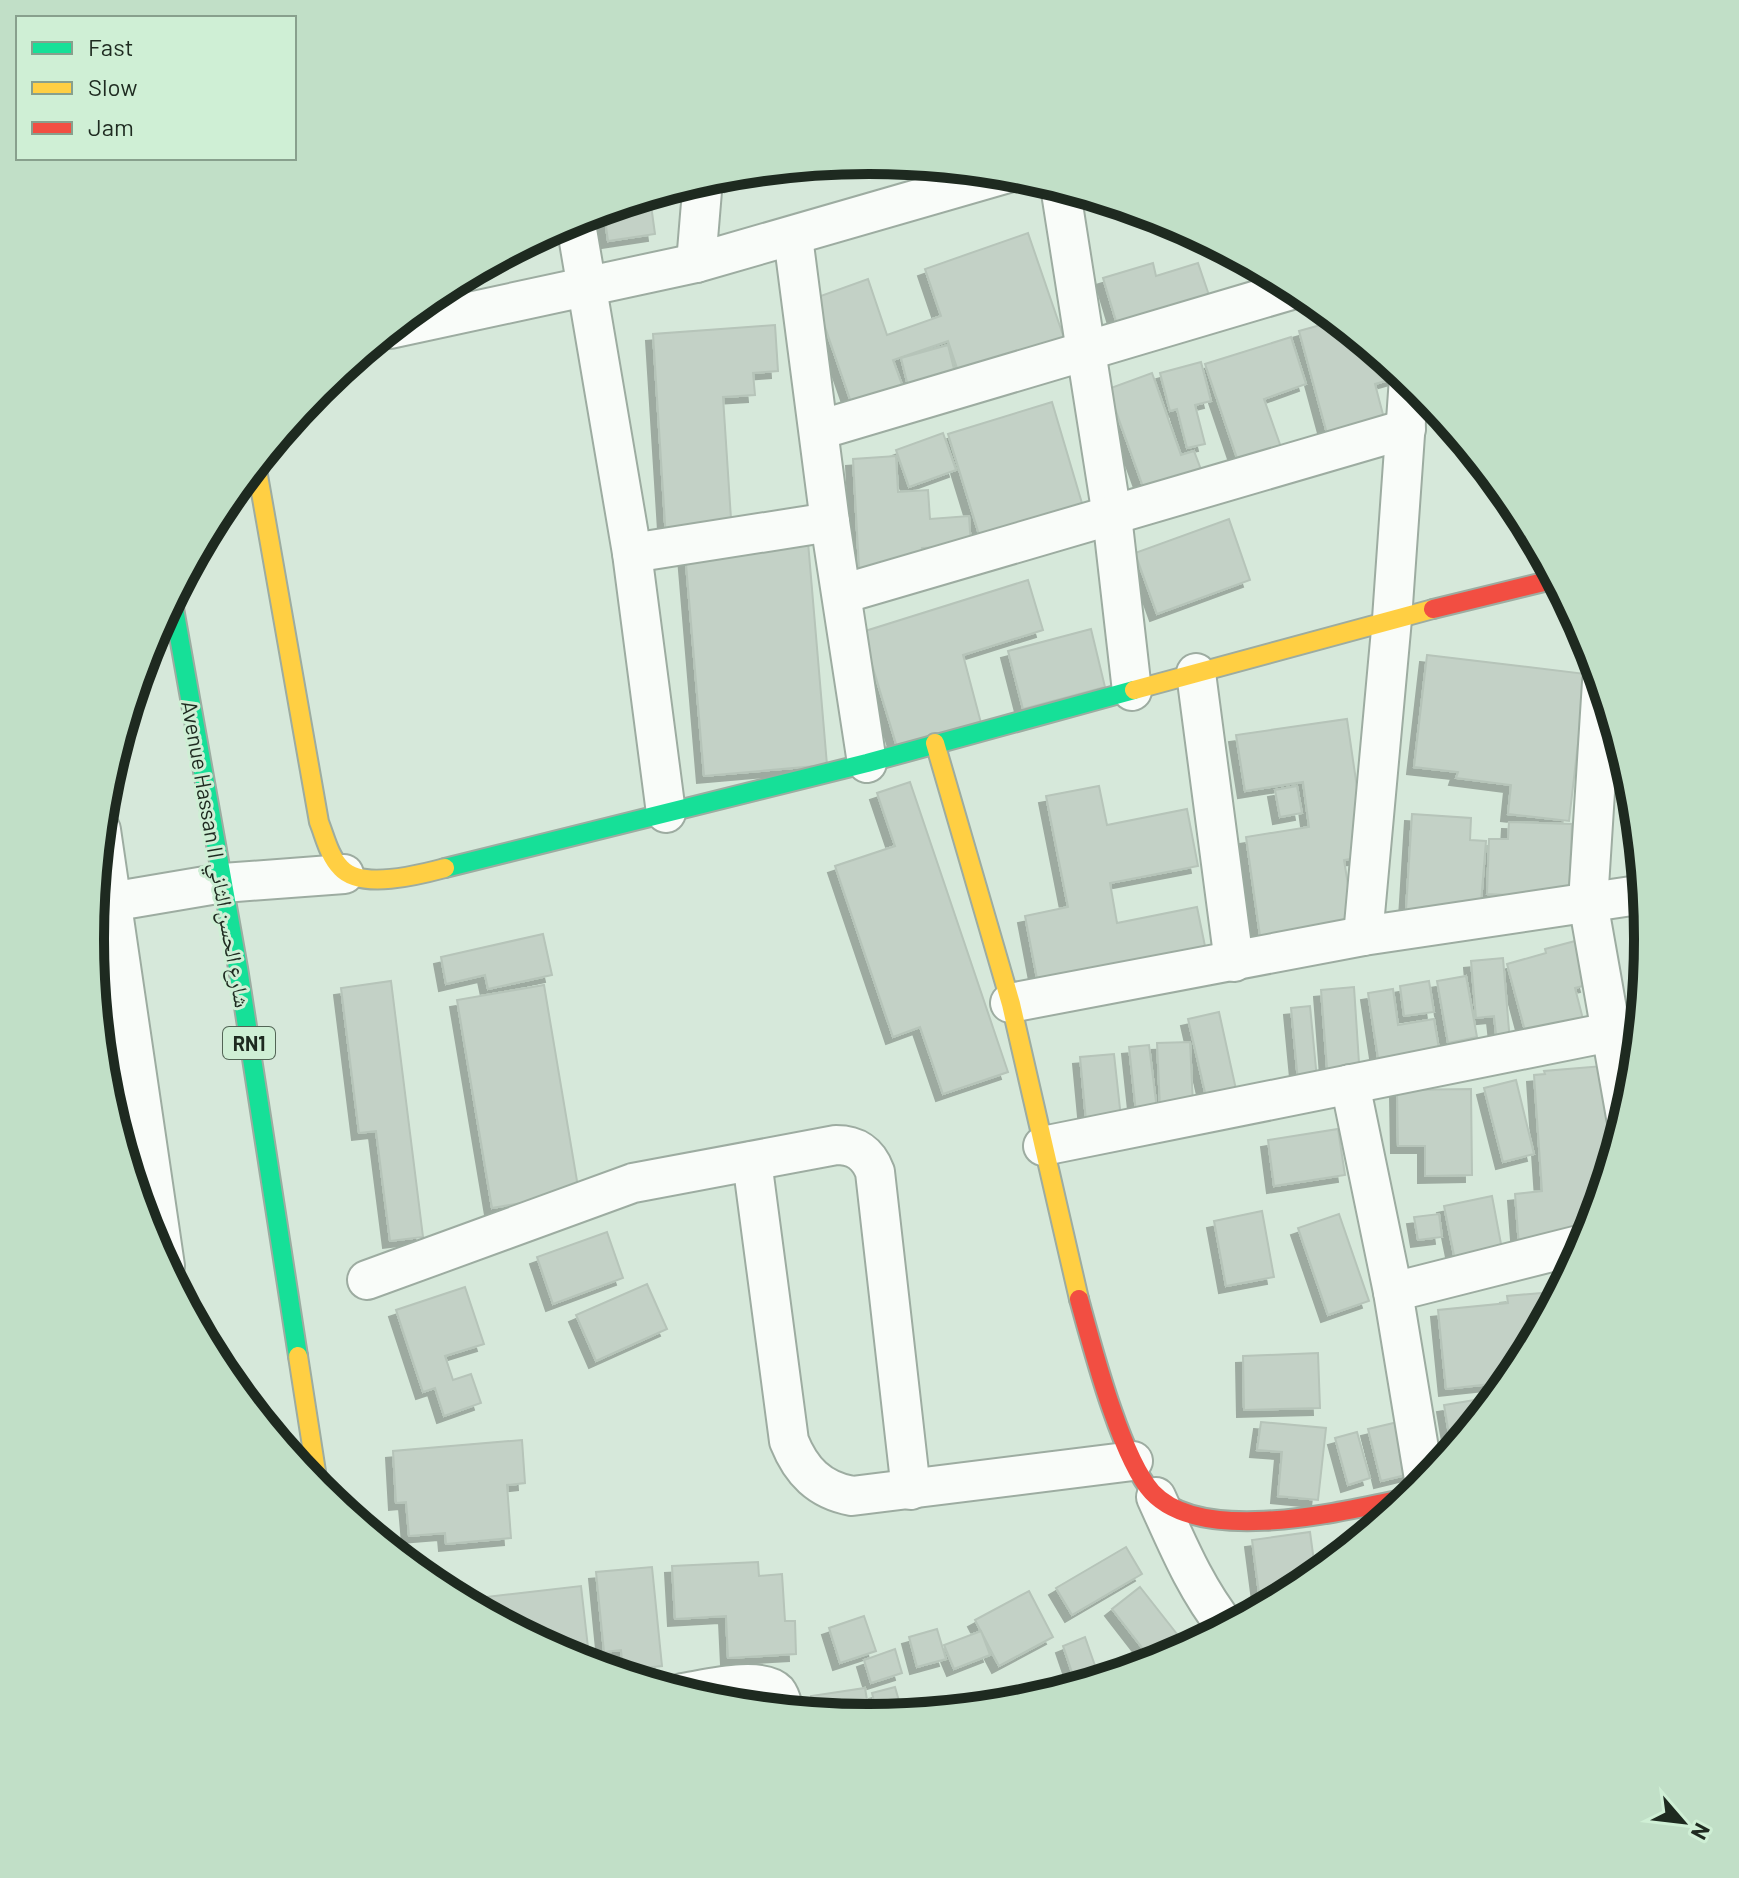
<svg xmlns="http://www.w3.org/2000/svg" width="1739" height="1878" font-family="Barlow,'Noto Naskh Arabic',sans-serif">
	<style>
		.building { fill: #c3d1c6; stroke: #b6c4b9; stroke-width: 2; filter: url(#shadow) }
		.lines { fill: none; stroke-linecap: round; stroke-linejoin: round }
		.street-casing { stroke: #9daca1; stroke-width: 42 }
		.fast-casing { stroke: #9daca1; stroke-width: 22 }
		.slow-casing { stroke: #9daca1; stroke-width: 22 }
		.jam-casing { stroke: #9daca1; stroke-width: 22 }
		.street { stroke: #f9fcf9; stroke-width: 38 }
		.fast { stroke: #16e098; stroke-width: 18 }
		.slow { stroke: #ffcf43; stroke-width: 18 }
		.jam { stroke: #f24e42; stroke-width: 18 }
		.labels { text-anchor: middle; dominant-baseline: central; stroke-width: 6; stroke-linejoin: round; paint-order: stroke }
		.shield { fill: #cfefd5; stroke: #536556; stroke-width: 2 }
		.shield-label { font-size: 20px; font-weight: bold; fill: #1e2a20 }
		.street-label { font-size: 22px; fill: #1e2a20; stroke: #cfefd5 }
		.rim { fill: none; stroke: #1e2a20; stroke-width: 10 }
	</style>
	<defs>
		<filter id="shadow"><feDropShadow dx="-7" dy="7" stdDeviation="0" flood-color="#0004"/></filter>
	</defs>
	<rect width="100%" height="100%" fill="#d6e8da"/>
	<!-- building -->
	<g class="building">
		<path d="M779 168 732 185V173Z"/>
		<path d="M650 195 651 202 604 209Z"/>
		<path d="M651 205 655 234 608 241 604 212Z"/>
		<path d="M1028 233 1065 341 960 377 948 341 893 360 904 390 853 408 815 298 868 279 887 335 941 316 925 269Z"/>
		<path d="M1153 263 1156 276 1198 263 1212 304 1119 331 1103 278Z"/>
		<path d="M1338 320 1393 365 1396 378 1375 384 1386 426 1329 441 1299 331Z"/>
		<path d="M775 325 778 371 753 373 755 395 723 397 732 534 666 539 653 334Z"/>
		<path d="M1291 337 1306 384 1264 399 1282 450 1239 464 1205 364Z"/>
		<path d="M948 345 956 377 909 390 901 358Z"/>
		<path d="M1201 362 1211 401 1195 405 1205 444 1187 448 1177 409 1170 411 1160 373Z"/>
		<path d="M1152 373 1181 455 1194 451 1203 475 1146 495 1108 389Z"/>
		<path d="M1052 402 1084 510 981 541 948 434Z"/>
		<path d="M943 433 956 470 909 487 896 450Z"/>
		<path d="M896 456 898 492 928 490 930 519 969 516 971 546 922 548V564L859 568 853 459Z"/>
		<path d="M1229 519 1250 580 1157 614 1135 553Z"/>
		<path d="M808 542 827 765 704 776 685 552Z"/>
		<path d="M1028 580 1043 630 963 655 981 723 897 747 862 632Z"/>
		<path d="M1091 629 1105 687 1023 709 1008 651Z"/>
		<path d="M1427 655 1586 674 1569 821 1508 814 1511 785 1456 778 1458 772 1414 767Z"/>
		<path d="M1347 719 1367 856 1344 860 1355 928 1261 943 1246 837 1309 827 1303 782 1245 791 1236 735Z"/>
		<path d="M910 782 1008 1072 943 1094 920 1027 893 1037 835 866 895 846 877 793Z"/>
		<path d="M1099 786 1107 825 1187 809 1198 866 1110 883 1117 923 1197 907 1207 956 1039 989 1025 916 1068 907 1046 796Z"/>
		<path d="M1297 786 1302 813 1280 817 1275 790Z"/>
		<path d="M1412 814 1471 818 1470 840 1486 841 1480 915 1406 910Z"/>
		<path d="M1509 822 1572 824 1569 898 1487 894 1489 839H1508Z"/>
		<path d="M543 934 552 975 488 989 485 975 446 984 441 957Z"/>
		<path d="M1575 941 1587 985 1575 988 1585 1027 1528 1042 1507 964 1546 953 1545 949Z"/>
		<path d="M1503 958 1510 1042 1497 1043 1494 1016 1476 1018 1471 961Z"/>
		<path d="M1466 976 1477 1037 1448 1043 1437 981Z"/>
		<path d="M391 981 423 1237 390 1241 376 1131 359 1133 341 988Z"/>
		<path d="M1429 981 1434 1012 1404 1016 1400 986Z"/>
		<path d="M544 985 579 1193 492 1208 457 1000Z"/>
		<path d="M1354 987 1360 1078 1328 1081 1321 990Z"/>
		<path d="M1393 989 1398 1025 1434 1019 1439 1049 1378 1058 1368 993Z"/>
		<path d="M1310 1006 1317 1079 1298 1081 1291 1008Z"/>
		<path d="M1219 1012 1237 1094 1207 1101 1188 1019Z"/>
		<path d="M1190 1042 1193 1105 1160 1107 1157 1043Z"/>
		<path d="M1149 1045 1157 1110 1136 1112 1129 1047Z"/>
		<path d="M1114 1054 1122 1127 1087 1131 1080 1057Z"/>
		<path d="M1603 1066 1611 1167 1590 1236 1519 1246 1515 1194 1542 1191 1534 1075 1545 1074 1544 1071Z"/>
		<path d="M1516 1080 1534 1154 1503 1162 1484 1088Z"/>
		<path d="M1471 1089 1472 1175 1425 1176V1146H1398L1397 1090Z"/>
		<path d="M1338 1129 1345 1175 1274 1186 1268 1140Z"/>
		<path d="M1492 1196 1504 1260 1457 1270 1444 1206Z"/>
		<path d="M1262 1211 1274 1277 1226 1286 1214 1221Z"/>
		<path d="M1339 1214 1369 1301 1328 1315 1298 1228Z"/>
		<path d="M1439 1214 1442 1237 1418 1240 1414 1217Z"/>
		<path d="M607 1232 623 1278 553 1304 537 1257Z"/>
		<path d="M647 1284 667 1329 596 1361 576 1315Z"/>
		<path d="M465 1287 484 1344 445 1356 453 1380 471 1374 481 1403 444 1416 435 1388 423 1392 396 1310Z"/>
		<path d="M1541 1293 1544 1323 1518 1371H1509V1382L1446 1389 1438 1310 1508 1303 1507 1296Z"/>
		<path d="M1318 1353 1320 1408 1244 1410 1243 1356Z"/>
		<path d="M1481 1399 1483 1414 1452 1452 1444 1405Z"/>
		<path d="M1402 1421 1414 1473 1381 1481 1368 1429Z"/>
		<path d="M1261 1422 1326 1428 1318 1500 1278 1496 1282 1452 1257 1450Z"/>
		<path d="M1357 1432 1370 1478 1348 1485 1335 1438Z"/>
		<path d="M522 1440 525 1483 507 1485 511 1538 446 1544 445 1533 409 1536 406 1502 396 1503 393 1451Z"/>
		<path d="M1310 1532 1316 1576 1302 1587 1261 1609 1252 1540Z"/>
		<path d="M1126 1547 1142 1574 1072 1615 1056 1588Z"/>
		<path d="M758 1562 759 1576 782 1574 785 1621H795L796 1654 728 1658 726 1616 675 1619 672 1566Z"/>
		<path d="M652 1567 662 1666 623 1670 621 1650 604 1652 596 1572Z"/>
		<path d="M581 1586 590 1665 571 1659 460 1600Z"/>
		<path d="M1140 1587 1188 1648 1154 1663 1112 1609Z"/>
		<path d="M1029 1591 1053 1637 999 1666 975 1620Z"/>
		<path d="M864 1616 876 1651 840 1663 829 1628Z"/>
		<path d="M937 1629 946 1659 917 1667 909 1637Z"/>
		<path d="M981 1631 990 1655 954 1669 944 1645Z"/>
		<path d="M1085 1637 1100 1680 1077 1687 1063 1646Z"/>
		<path d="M895 1649 902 1673 871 1683 864 1660Z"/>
		<path d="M895 1687 903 1715 878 1718 872 1693Z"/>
		<path d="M865 1688 870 1718 813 1713 811 1696Z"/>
	</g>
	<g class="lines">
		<!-- street casing -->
		<g class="street-casing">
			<g id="street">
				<path d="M1060 186 1112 516 1132 691"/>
				<path d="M575 218 632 553 666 813"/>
				<path d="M793 237 830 522 867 763"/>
				<path d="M696 263 703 179"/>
				<path d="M390 329 696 263 1008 173"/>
				<path d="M819 430 1298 288"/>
				<path d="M632 553 830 522"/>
				<path d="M842 594 1406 429"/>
				<path d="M1196 673 1234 962"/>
				<path d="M1602 682 1588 902 1626 1117"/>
				<path d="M101 830 165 1266"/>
				<path d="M93 905 223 883 344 874"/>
				<path d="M1363 936 1392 619 1409 378"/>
				<path d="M1010 1003 1363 936 1645 894"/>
				<path d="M1350 1084 1393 1292"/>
				<path d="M1043 1146 1610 1032"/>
				<path d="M752 1161 789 1441C801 1471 819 1490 852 1496L1133 1461"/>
				<path d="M367 1280 633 1183 836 1145C855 1145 868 1153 875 1172L911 1490"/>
				<path d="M1425 1485 1393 1292 1587 1243"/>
				<path d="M1156 1497C1177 1543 1195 1588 1227 1628"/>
				<path d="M682 1693C703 1690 761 1675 777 1692 781 1697 782 1704 784 1710"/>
			</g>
		</g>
		<!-- fast casing -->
		<g class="fast-casing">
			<g id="fast">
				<path d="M172 597 238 968 298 1356"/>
				<path d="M445 868 867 763 1134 690"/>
			</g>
		</g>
		<!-- slow casing -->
		<g class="slow-casing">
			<g id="slow">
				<path d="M256 464 319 822C325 837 329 856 341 868 361 890 419 875 445 868"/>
				<path d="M1134 690 1433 609"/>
				<path d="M935 743 1011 1004 1079 1299"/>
				<path d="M298 1356 319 1491"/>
			</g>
		</g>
		<!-- jam casing -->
		<g class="jam-casing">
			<g id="jam">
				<path d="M1433 609 1556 579"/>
				<path d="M1079 1299C1092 1346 1121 1458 1152 1492 1203 1547 1348 1510 1412 1497"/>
			</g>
		</g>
		<!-- street -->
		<use href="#street" class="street"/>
		<!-- fast -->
		<use href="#fast" class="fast"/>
		<!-- slow -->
		<use href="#slow" class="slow"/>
		<!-- jam -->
		<use href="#jam" class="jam"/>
	</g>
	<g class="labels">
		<!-- shield labels -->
		<rect class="shield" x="223" y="1027" width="52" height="32" rx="6"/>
		<g class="shield-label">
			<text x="249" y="1043">RN1</text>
		</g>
		<!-- street labels -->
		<g class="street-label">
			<text transform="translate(217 854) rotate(80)">Avenue Hassan II شارع الحسن الثاني</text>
		</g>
	</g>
	<!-- crop -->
	<path d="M0 0H1739V1878H0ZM104 939a765 765 0 1 1 1530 0a765 765 0 1 1-1530 0Z" fill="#c1dfc7" fill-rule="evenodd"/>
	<path class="rim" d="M104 939a765 765 0 1 1 1530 0a765 765 0 1 1-1530 0Z"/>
	<!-- legend -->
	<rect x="16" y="16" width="280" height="144" fill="#cfefd5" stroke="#88a08d" stroke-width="2"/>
	<rect x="32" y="42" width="40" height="12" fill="#16e098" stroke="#88a08d" stroke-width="2"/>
	<text x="88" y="56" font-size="24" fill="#1e2a20">Fast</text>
	<rect x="32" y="82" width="40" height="12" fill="#ffcf43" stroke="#88a08d" stroke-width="2"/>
	<text x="88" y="96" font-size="24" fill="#1e2a20">Slow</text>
	<rect x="32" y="122" width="40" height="12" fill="#f24e42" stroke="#88a08d" stroke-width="2"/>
	<text x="88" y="136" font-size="24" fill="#1e2a20">Jam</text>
	<!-- north arrow -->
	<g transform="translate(1683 1822) rotate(118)" stroke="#cfefd5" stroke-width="6" paint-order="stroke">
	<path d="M0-6L14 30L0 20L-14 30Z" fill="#1e2a20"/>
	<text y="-12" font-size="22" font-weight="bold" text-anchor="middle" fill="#1e2a20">N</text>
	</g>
</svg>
